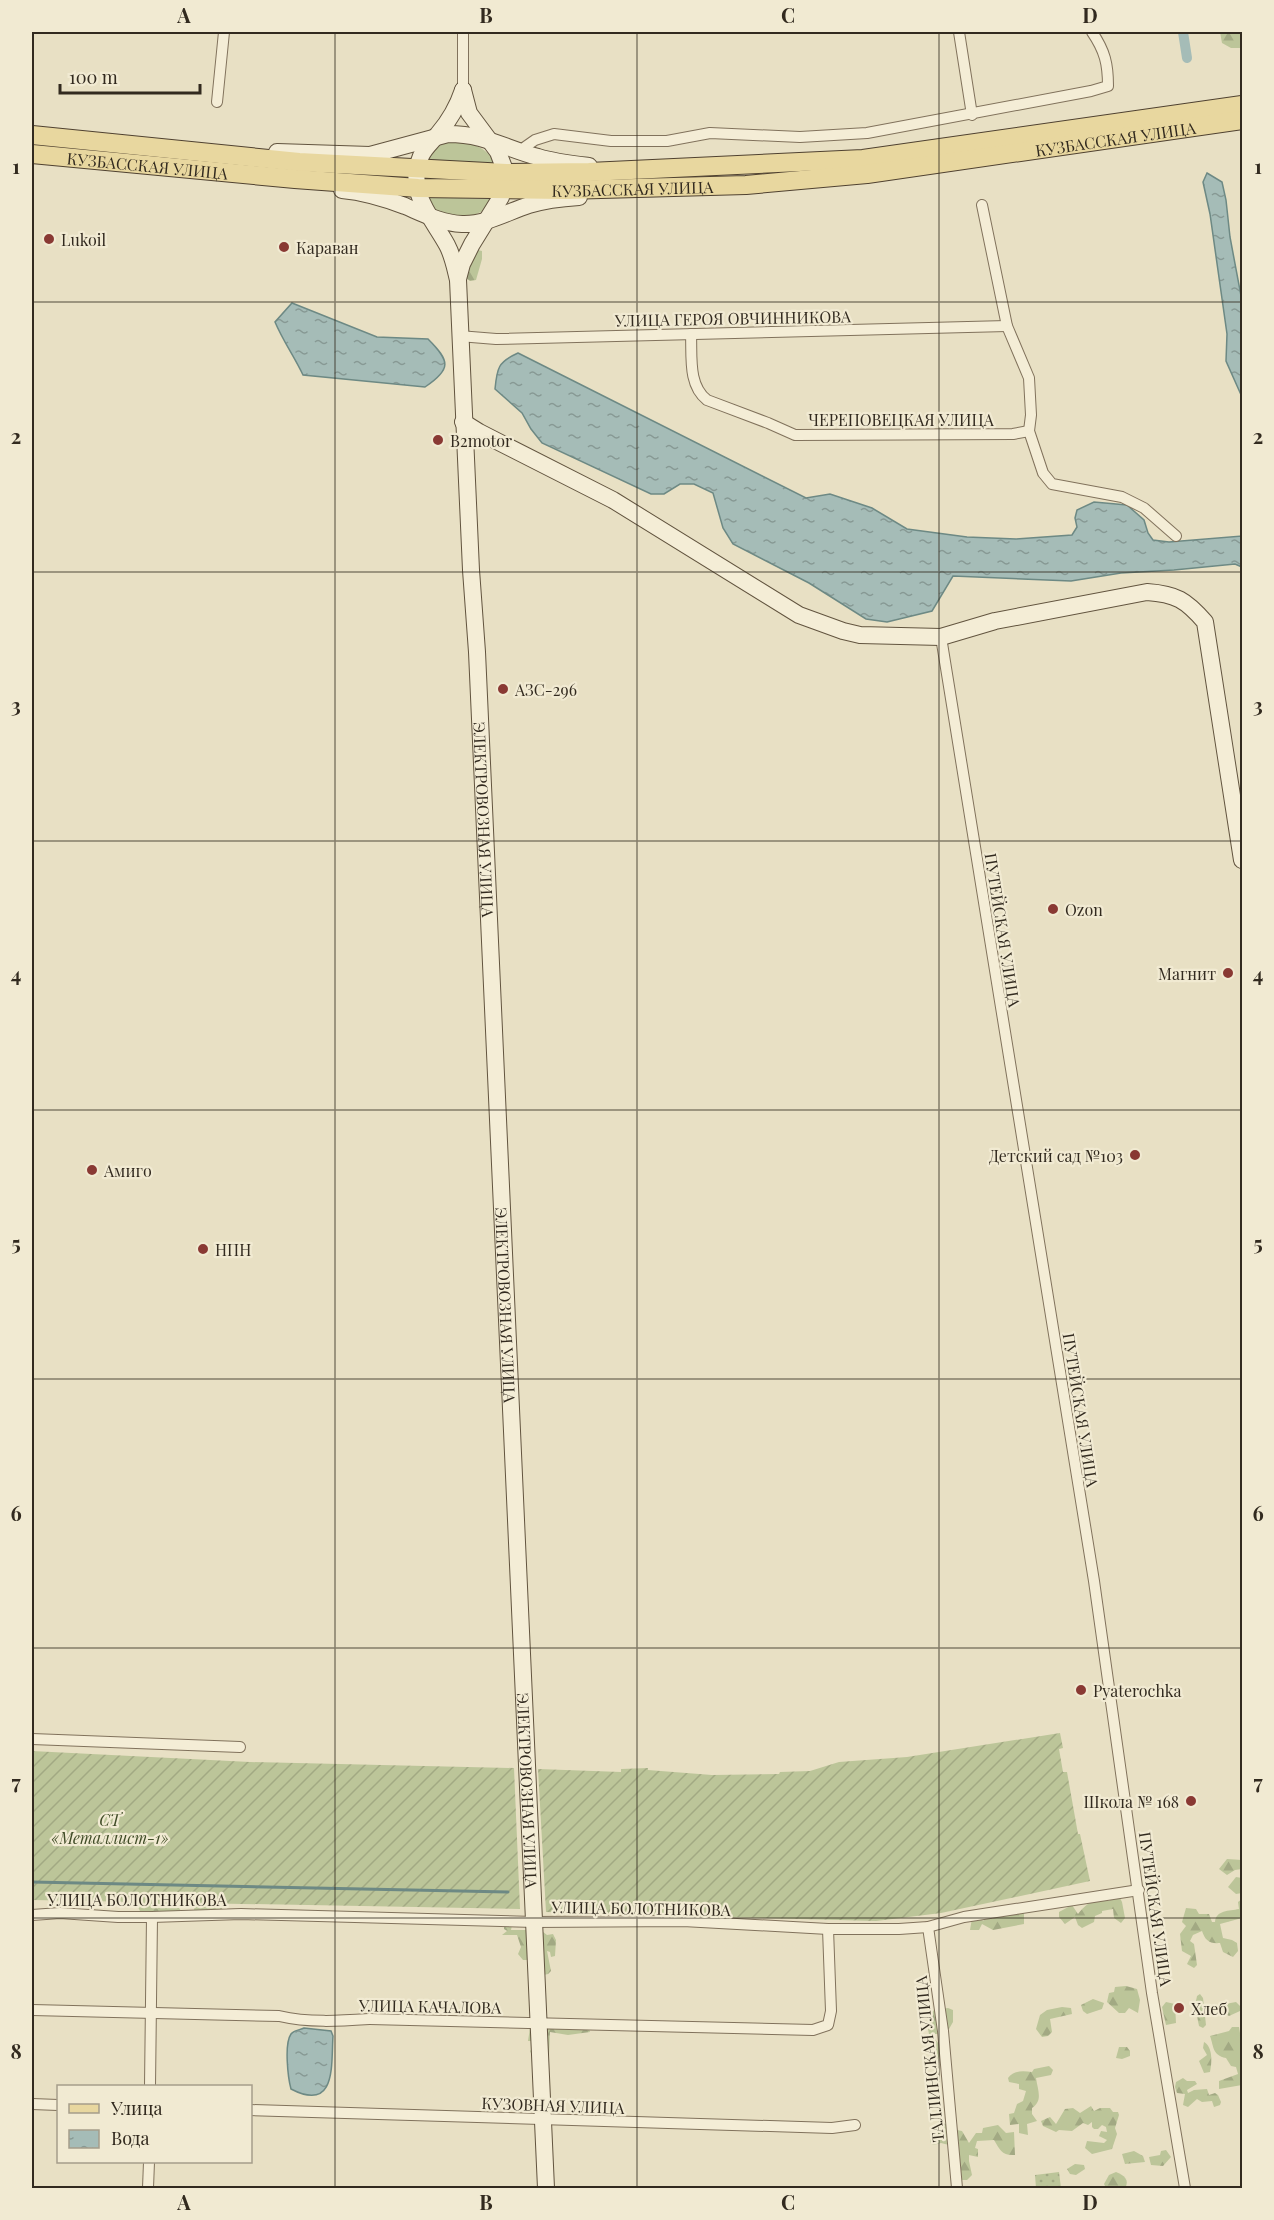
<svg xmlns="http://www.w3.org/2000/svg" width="1274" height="2220" font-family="'Playfair Display',serif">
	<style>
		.grass { fill: #bcc599 }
		.forest { fill: url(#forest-firs) }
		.park { fill: url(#park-dots) }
		.garden { fill: url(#garden-furrows) }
		.water { fill: url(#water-ripples); stroke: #6d8984; stroke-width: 1.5 }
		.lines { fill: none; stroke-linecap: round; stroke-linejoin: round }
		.stream { stroke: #6d8984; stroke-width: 3 }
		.canal { stroke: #a5bcb7; stroke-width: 10 }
		.street-casing { stroke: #81725c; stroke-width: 12 }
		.secondary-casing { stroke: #62543f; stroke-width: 18 }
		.primary-casing { stroke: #4f4130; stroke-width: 20 }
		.street { stroke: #f4edd6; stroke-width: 10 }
		.secondary { stroke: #f4edd6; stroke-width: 16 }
		.primary { stroke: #e8d79f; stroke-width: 18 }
		.grid { fill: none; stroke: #322a1f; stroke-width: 1.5; stroke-opacity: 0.55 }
		.poi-dot { fill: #893933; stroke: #f1ead2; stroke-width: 2 }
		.labels { text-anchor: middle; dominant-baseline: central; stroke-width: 4.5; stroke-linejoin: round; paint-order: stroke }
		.street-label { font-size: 16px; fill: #322a1f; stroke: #f1ead2 }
		.poi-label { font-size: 16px; fill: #322a1f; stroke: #f1ead2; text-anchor: start }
		.park-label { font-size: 16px; font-style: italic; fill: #404c27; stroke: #f1ead2 }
		.neatline { fill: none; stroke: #322a1f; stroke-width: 2 }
		.grid-label { font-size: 20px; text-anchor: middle; font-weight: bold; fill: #322a1f }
	</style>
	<defs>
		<pattern id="forest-firs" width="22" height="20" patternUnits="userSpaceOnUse" patternTransform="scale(1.5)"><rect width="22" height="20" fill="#bcc599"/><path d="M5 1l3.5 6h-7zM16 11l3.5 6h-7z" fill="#a2a983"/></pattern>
		<pattern id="park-dots" width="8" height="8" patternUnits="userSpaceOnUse" patternTransform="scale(1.5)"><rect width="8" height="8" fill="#bcc599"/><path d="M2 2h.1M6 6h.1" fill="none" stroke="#a2a983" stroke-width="1.8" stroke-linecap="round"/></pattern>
		<pattern id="garden-furrows" width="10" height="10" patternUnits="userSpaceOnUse" patternTransform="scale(1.5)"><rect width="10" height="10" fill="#bcc599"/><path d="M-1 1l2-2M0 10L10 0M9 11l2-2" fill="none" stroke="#a2a983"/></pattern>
		<pattern id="water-ripples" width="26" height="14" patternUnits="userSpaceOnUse" patternTransform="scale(1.5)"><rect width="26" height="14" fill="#a5bcb7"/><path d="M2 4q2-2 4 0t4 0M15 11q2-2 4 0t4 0" fill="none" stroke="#879994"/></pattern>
	</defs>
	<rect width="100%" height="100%" fill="#e8e0c4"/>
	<!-- grass -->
	<g class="grass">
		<path d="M448 141C469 144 485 143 495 164H425L433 150Z"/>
		<path d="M427 197 493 199 483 211 467 218 441 214 435 209Z"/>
	</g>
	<!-- forest -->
	<g class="forest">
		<path d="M1220 32H1242V48H1231L1222 43Z"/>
		<path d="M478 250 482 251V259L476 280 470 281 466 278 467 266Z"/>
		<path d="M1227 1859 1242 1860V1869L1235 1870 1227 1875 1219 1869Z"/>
		<path d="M1236 1877 1242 1878V1893L1236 1894 1228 1887Z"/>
		<path d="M1113 1896H1119L1122 1902 1125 1918 1121 1923 1114 1918 1113 1909 1102 1911V1913L1095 1916 1094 1922 1082 1928 1078 1925 1075 1917 1065 1924 1059 1917V1912L1072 1905 1078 1914C1085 1904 1097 1896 1109 1901Z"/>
		<path d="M213 1897 222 1909 221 1912 194 1911V1905Z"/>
		<path d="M174 1899 181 1911 141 1913 135 1901Z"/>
		<path d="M1242 1899V1918L1220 1924 1223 1938 1232 1940 1237 1943 1238 1951 1233 1957 1223 1952 1220 1943C1209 1944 1205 1940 1202 1931L1193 1935 1190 1941 1194 1944 1197 1965 1194 1968 1187 1964 1191 1956 1182 1951 1180 1934 1186 1926 1182 1922 1186 1908 1196 1909 1199 1914H1209L1212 1922H1215C1216 1910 1229 1911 1239 1909L1238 1902Z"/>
		<path d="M1020 1911 1024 1913V1924L993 1930 982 1924 979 1930H970L972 1918H981L983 1921 986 1918 993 1919 995 1915Z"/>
		<path d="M504 1924 512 1925 511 1930H527L538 1928 547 1935 553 1934 556 1940 555 1956 551 1957 550 1952 547 1951 551 1971 548 1974 540 1976 529 1960H523L518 1954 521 1947 517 1935H502L507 1931 504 1929Z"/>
		<path d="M1126 1986 1137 1989 1140 2000 1138 2013 1129 2008 1125 2013H1119L1107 2002 1109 1993 1114 1992 1115 1987Z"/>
		<path d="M1200 1994 1203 1998 1206 2025 1203 2028 1199 2026 1195 2006 1197 1996Z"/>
		<path d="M1093 1999 1104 2003 1102 2009 1087 2014 1083 2011 1081 2005Z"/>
		<path d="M1166 2002 1175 2004 1176 2023 1166 2025 1162 2007Z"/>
		<path d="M1236 2002 1241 2007 1240 2011 1229 2016 1223 2012 1222 2007 1225 2004Z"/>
		<path d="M1062 2007 1071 2008 1072 2014 1050 2019 1052 2032 1048 2036 1042 2037 1036 2029 1040 2015 1047 2010Z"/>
		<path d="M948 2008 953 2010V2022L949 2029 946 2028 940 2023 938 2034H929C927 2024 927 2018 934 2010Z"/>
		<path d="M542 2026 589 2029 590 2032 568 2035 550 2032 549 2056 542 2062 534 2060 530 2051 537 2044 534 2041H528L530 2028Z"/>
		<path d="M1232 2027H1239L1240 2033H1242V2085L1219 2089V2081L1238 2074 1236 2067 1231 2066 1226 2058C1212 2055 1214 2047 1210 2036L1229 2031Z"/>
		<path d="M934 2038 939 2044 941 2055 937 2059 930 2056 931 2040Z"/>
		<path d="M1204 2042C1213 2047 1212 2063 1210 2072L1204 2073 1199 2061 1207 2055 1203 2048Z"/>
		<path d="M1119 2047H1127L1130 2051V2056L1122 2059 1116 2058Z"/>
		<path d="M1049 2066 1053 2070 1051 2075 1036 2078C1038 2091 1043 2101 1032 2108V2114L1037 2121 1027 2124 1028 2135 1019 2133V2124L1010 2125 1009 2114 1014 2113 1017 2104 1023 2101 1026 2091 1019 2089V2084L1009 2082 1008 2078C1014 2070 1023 2071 1032 2072L1034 2069Z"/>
		<path d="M1183 2078 1187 2081H1195L1197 2084 1187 2090 1188 2093 1194 2090 1207 2089 1209 2095 1215 2093 1218 2095 1221 2102 1220 2105 1214 2107 1212 2101 1202 2102 1197 2099 1188 2107 1183 2105 1185 2094 1177 2093 1175 2087 1176 2082Z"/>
		<path d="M1091 2106 1094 2111 1100 2108H1110L1113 2112H1118L1119 2115 1115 2128 1117 2134 1112 2149 1092 2154 1085 2148 1087 2141 1104 2143 1107 2140 1099 2136 1101 2131 1107 2132 1106 2127 1102 2125 1098 2129H1094L1092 2127V2122L1088 2125 1083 2123 1072 2131 1059 2130 1056 2132 1043 2126 1041 2121 1050 2117 1056 2124 1065 2109 1073 2108 1080 2113Z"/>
		<path d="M943 2123C950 2125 954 2130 962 2131L969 2143 976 2133H982L983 2128 998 2125 1006 2133 1014 2132 1015 2155C1002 2156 1000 2150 994 2140L977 2141 975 2148 978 2149V2157L969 2155V2161L972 2175 967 2180H962L949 2145 941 2143 933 2145 930 2142 931 2138 938 2134V2125Z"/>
		<path d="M1166 2150 1171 2157 1163 2166 1151 2165 1149 2157 1160 2155 1161 2151Z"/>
		<path d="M1134 2151 1143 2156 1145 2162 1125 2164 1122 2154Z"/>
		<path d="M1075 2164 1084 2165 1085 2169 1076 2175 1070 2174 1067 2169Z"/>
		<path d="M1116 2172C1124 2175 1130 2180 1125 2188H1106L1104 2184 1109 2175Z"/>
	</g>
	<!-- park -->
	<path class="park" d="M1059 2172 1061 2188H1036L1035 2175Z"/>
	<!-- garden -->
	<g class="garden">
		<path d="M1060 1733 1063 1748 1059 1749 1063 1772H1067L1078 1834H1080L1090 1881 941 1913 876 1921 546 1912 538 1769 621 1772V1769L648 1768V1770L712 1775 779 1774 780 1772 810 1771 839 1762 907 1757Z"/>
		<path d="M32 1751 250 1762 514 1768 520 1909 32 1900Z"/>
	</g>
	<!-- water -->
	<g class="water">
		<path d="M1207 173 1222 182 1226 200 1230 237 1242 301V397L1226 361 1227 334 1210 214 1203 182Z"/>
		<path d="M292 303 377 337 428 339C450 361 452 369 425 387L303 375C294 356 283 341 275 322Z"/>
		<path d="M518 353 806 498 830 494 872 508 907 529 967 537 1016 539 1072 535 1077 527 1075 518 1077 510 1094 502 1127 505 1144 520 1148 533 1153 540 1169 542 1242 536V567L1235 564 1174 570 1121 573 1071 581 953 576 932 611 887 622 866 619 809 583 733 544 723 528 713 493 694 484H680L664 494H651L542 443 531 429 522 413 495 389C497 368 498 362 518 353Z"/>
		<path d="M304 2028 331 2031 333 2036C331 2064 337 2113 291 2089 288 2078 284 2044 291 2034 294 2030 300 2030 304 2028Z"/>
	</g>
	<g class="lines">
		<!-- stream -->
		<path class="stream" d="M32 1882 508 1892"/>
		<!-- canal -->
		<path class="canal" d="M1183 32 1187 58"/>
		<!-- street casing -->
		<g class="street-casing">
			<g id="street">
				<path d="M959 32 972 115"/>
				<path d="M463 90V32"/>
				<path d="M217 102 224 32"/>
				<path d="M523 152 525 147 535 140 554 134 611 141H667L710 133 800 137 867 133 1091 91 1108 86C1108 64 1105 51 1092 32"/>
				<path d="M982 205 1007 326 1029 378 1031 415 1029 431 1043 473 1052 484 1122 497 1144 508 1176 536"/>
				<path d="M691 334C692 357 688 385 707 400L768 423 795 435 1013 434 1029 431"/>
				<path d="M459 336 496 339 1007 326"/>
				<path d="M941 637 1094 1581 1152 1993 1185 2188"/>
				<path d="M32 1739 240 1747"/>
				<path d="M32 1915 60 1913 118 1917H152L241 1914 534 1922 683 1921 828 1929H899L928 1927 964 1917 1139 1890"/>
				<path d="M928 1927 943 2031 957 2188"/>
				<path d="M32 2010 279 2016C309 2023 339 2021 370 2019L813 2030 828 2025 831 2011 828 1929"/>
				<path d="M150 2086 152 1917"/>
				<path d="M32 2104 58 2105"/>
				<path d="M250 2110 832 2128 855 2125"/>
				<path d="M148 2188 149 2162"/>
			</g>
		</g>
		<!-- secondary casing -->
		<g class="secondary-casing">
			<g id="secondary">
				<path id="s1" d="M463 90C457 108 450 120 438 134 432 142 425 147 421 156 406 192 431 216 447 245 453 256 455 268 458 280L471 570 477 652 546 2188"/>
				<path d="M277 152 370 155 448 134C485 134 504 148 538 157 554 162 572 164 589 166"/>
				<path d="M342 190C364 192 384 198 405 206 424 214 441 223 462 224 486 225 507 212 529 205 545 200 563 198 579 197"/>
				<path d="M458 279 462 264 472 244 501 197 506 173 498 152 469 113 463 90"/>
				<path d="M463 422 479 432 613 500 799 615 843 631 860 635 941 637 995 621 1147 592C1176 594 1186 600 1205 622L1242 860"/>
			</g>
		</g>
		<!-- primary casing -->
		<g class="primary-casing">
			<g id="primary">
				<path d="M32 135 299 162 506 173 589 172 863 159 1242 105"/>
				<path id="s2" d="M32 154 295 179 418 188 565 190 746 185 867 174 1242 120"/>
			</g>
		</g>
		<!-- street -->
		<use href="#street" class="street"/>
		<!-- secondary -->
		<use href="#secondary" class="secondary"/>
		<!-- primary -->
		<use href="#primary" class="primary"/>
	</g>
	<!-- grid -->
	<path class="grid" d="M335 32V2188M637 32V2188M939 32V2188M32 302H1242M32 572H1242M32 841H1242M32 1110H1242M32 1379H1242M32 1648H1242M32 1918H1242"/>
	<!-- markers -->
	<g class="poi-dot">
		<circle cx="49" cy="239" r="6"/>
		<circle cx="284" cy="247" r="6"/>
		<circle cx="438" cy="440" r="6"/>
		<circle cx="503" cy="689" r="6"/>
		<circle cx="1053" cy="909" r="6"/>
		<circle cx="1228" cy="973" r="6"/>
		<circle cx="1135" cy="1155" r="6"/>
		<circle cx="92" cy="1170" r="6"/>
		<circle cx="203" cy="1249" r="6"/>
		<circle cx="1081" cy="1690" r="6"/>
		<circle cx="1191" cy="1801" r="6"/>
		<circle cx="1179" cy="2008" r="6"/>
	</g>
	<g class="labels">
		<!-- street labels -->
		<g class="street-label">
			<text stroke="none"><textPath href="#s2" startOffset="1088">КУЗБАССКАЯ УЛИЦА</textPath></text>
			<text stroke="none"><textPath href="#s2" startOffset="116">КУЗБАССКАЯ УЛИЦА</textPath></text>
			<text stroke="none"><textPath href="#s2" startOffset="602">КУЗБАССКАЯ УЛИЦА</textPath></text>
			<text transform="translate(733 318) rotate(-1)">УЛИЦА ГЕРОЯ ОВЧИННИКОВА</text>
			<text x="901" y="419">ЧЕРЕПОВЕЦКАЯ УЛИЦА</text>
			<text stroke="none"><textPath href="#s1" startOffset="753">ЭЛЕКТРОВОЗНАЯ УЛИЦА</textPath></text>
			<text transform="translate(1003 930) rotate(81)">ПУТЕЙСКАЯ УЛИЦА</text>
			<text stroke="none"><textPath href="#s1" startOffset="1239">ЭЛЕКТРОВОЗНАЯ УЛИЦА</textPath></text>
			<text transform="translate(1081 1410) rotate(81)">ПУТЕЙСКАЯ УЛИЦА</text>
			<text stroke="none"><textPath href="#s1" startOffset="1725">ЭЛЕКТРОВОЗНАЯ УЛИЦА</textPath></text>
			<text x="137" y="1899">УЛИЦА БОЛОТНИКОВА</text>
			<text transform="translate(641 1908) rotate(1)">УЛИЦА БОЛОТНИКОВА</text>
			<text transform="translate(1156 1909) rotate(82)">ПУТЕЙСКАЯ УЛИЦА</text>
			<text transform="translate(430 2006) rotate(1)">УЛИЦА КАЧАЛОВА</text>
			<text transform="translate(929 2059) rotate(-96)">ТАЛЛИНСКАЯ УЛИЦА</text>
			<text transform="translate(553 2105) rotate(2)">КУЗОВНАЯ УЛИЦА</text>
		</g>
		<!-- poi labels -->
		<g class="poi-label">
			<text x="61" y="239">Lukoil</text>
			<text x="296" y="247">Караван</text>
			<text x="450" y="440">B2motor</text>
			<text x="515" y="689">АЗС-296</text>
			<text x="1065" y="909">Ozon</text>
			<text x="1216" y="973" text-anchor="end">Магнит</text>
			<text x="1123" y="1155" text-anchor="end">Детский сад №103</text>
			<text x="104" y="1170">Амиго</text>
			<text x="215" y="1249">НПН</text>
			<text x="1093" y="1690">Pyaterochka</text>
			<text x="1179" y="1801" text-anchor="end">Школа № 168</text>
			<text x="1191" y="2008">Хлеб</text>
		</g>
		<!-- park labels -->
		<g class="park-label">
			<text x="110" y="1819">СТ<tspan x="110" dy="18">«Металлист-1»</tspan></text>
		</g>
	</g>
	<!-- border -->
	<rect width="1274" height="2220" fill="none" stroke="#f1ead2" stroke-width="66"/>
	<!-- legend -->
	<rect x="57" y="2085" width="195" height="78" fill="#f1ead2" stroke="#a59d8a" stroke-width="1.5"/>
	<rect x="69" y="2104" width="30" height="9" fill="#e8d79f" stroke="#a59d8a" stroke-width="1.5"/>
	<text x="111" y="2115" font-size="18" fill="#322a1f">Улица</text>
	<rect x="69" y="2130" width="30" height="18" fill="url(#water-ripples)" stroke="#a59d8a" stroke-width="1.5"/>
	<text x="111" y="2145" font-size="18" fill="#322a1f">Вода</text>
	<!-- scale -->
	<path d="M60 84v9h140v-9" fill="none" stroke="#322a1f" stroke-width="3"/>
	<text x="69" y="84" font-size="18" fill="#322a1f" stroke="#f1ead2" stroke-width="4.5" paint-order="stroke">100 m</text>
	<rect x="33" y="33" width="1208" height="2154" class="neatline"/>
	<g class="grid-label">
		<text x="184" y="23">A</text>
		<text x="486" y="23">B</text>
		<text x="788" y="23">C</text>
		<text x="1090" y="23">D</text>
		<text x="16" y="174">1</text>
		<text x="1258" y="174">1</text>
		<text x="16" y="444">2</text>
		<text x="1258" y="444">2</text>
		<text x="16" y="713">3</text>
		<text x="1258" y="713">3</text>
		<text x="16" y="982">4</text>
		<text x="1258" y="982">4</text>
		<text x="16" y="1251">5</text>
		<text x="1258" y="1251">5</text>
		<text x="16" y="1521">6</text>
		<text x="1258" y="1521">6</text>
		<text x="16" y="1790">7</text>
		<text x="1258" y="1790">7</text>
		<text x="16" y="2059">8</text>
		<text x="1258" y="2059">8</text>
		<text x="184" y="2210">A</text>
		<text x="486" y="2210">B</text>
		<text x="788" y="2210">C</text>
		<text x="1090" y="2210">D</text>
	</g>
</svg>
